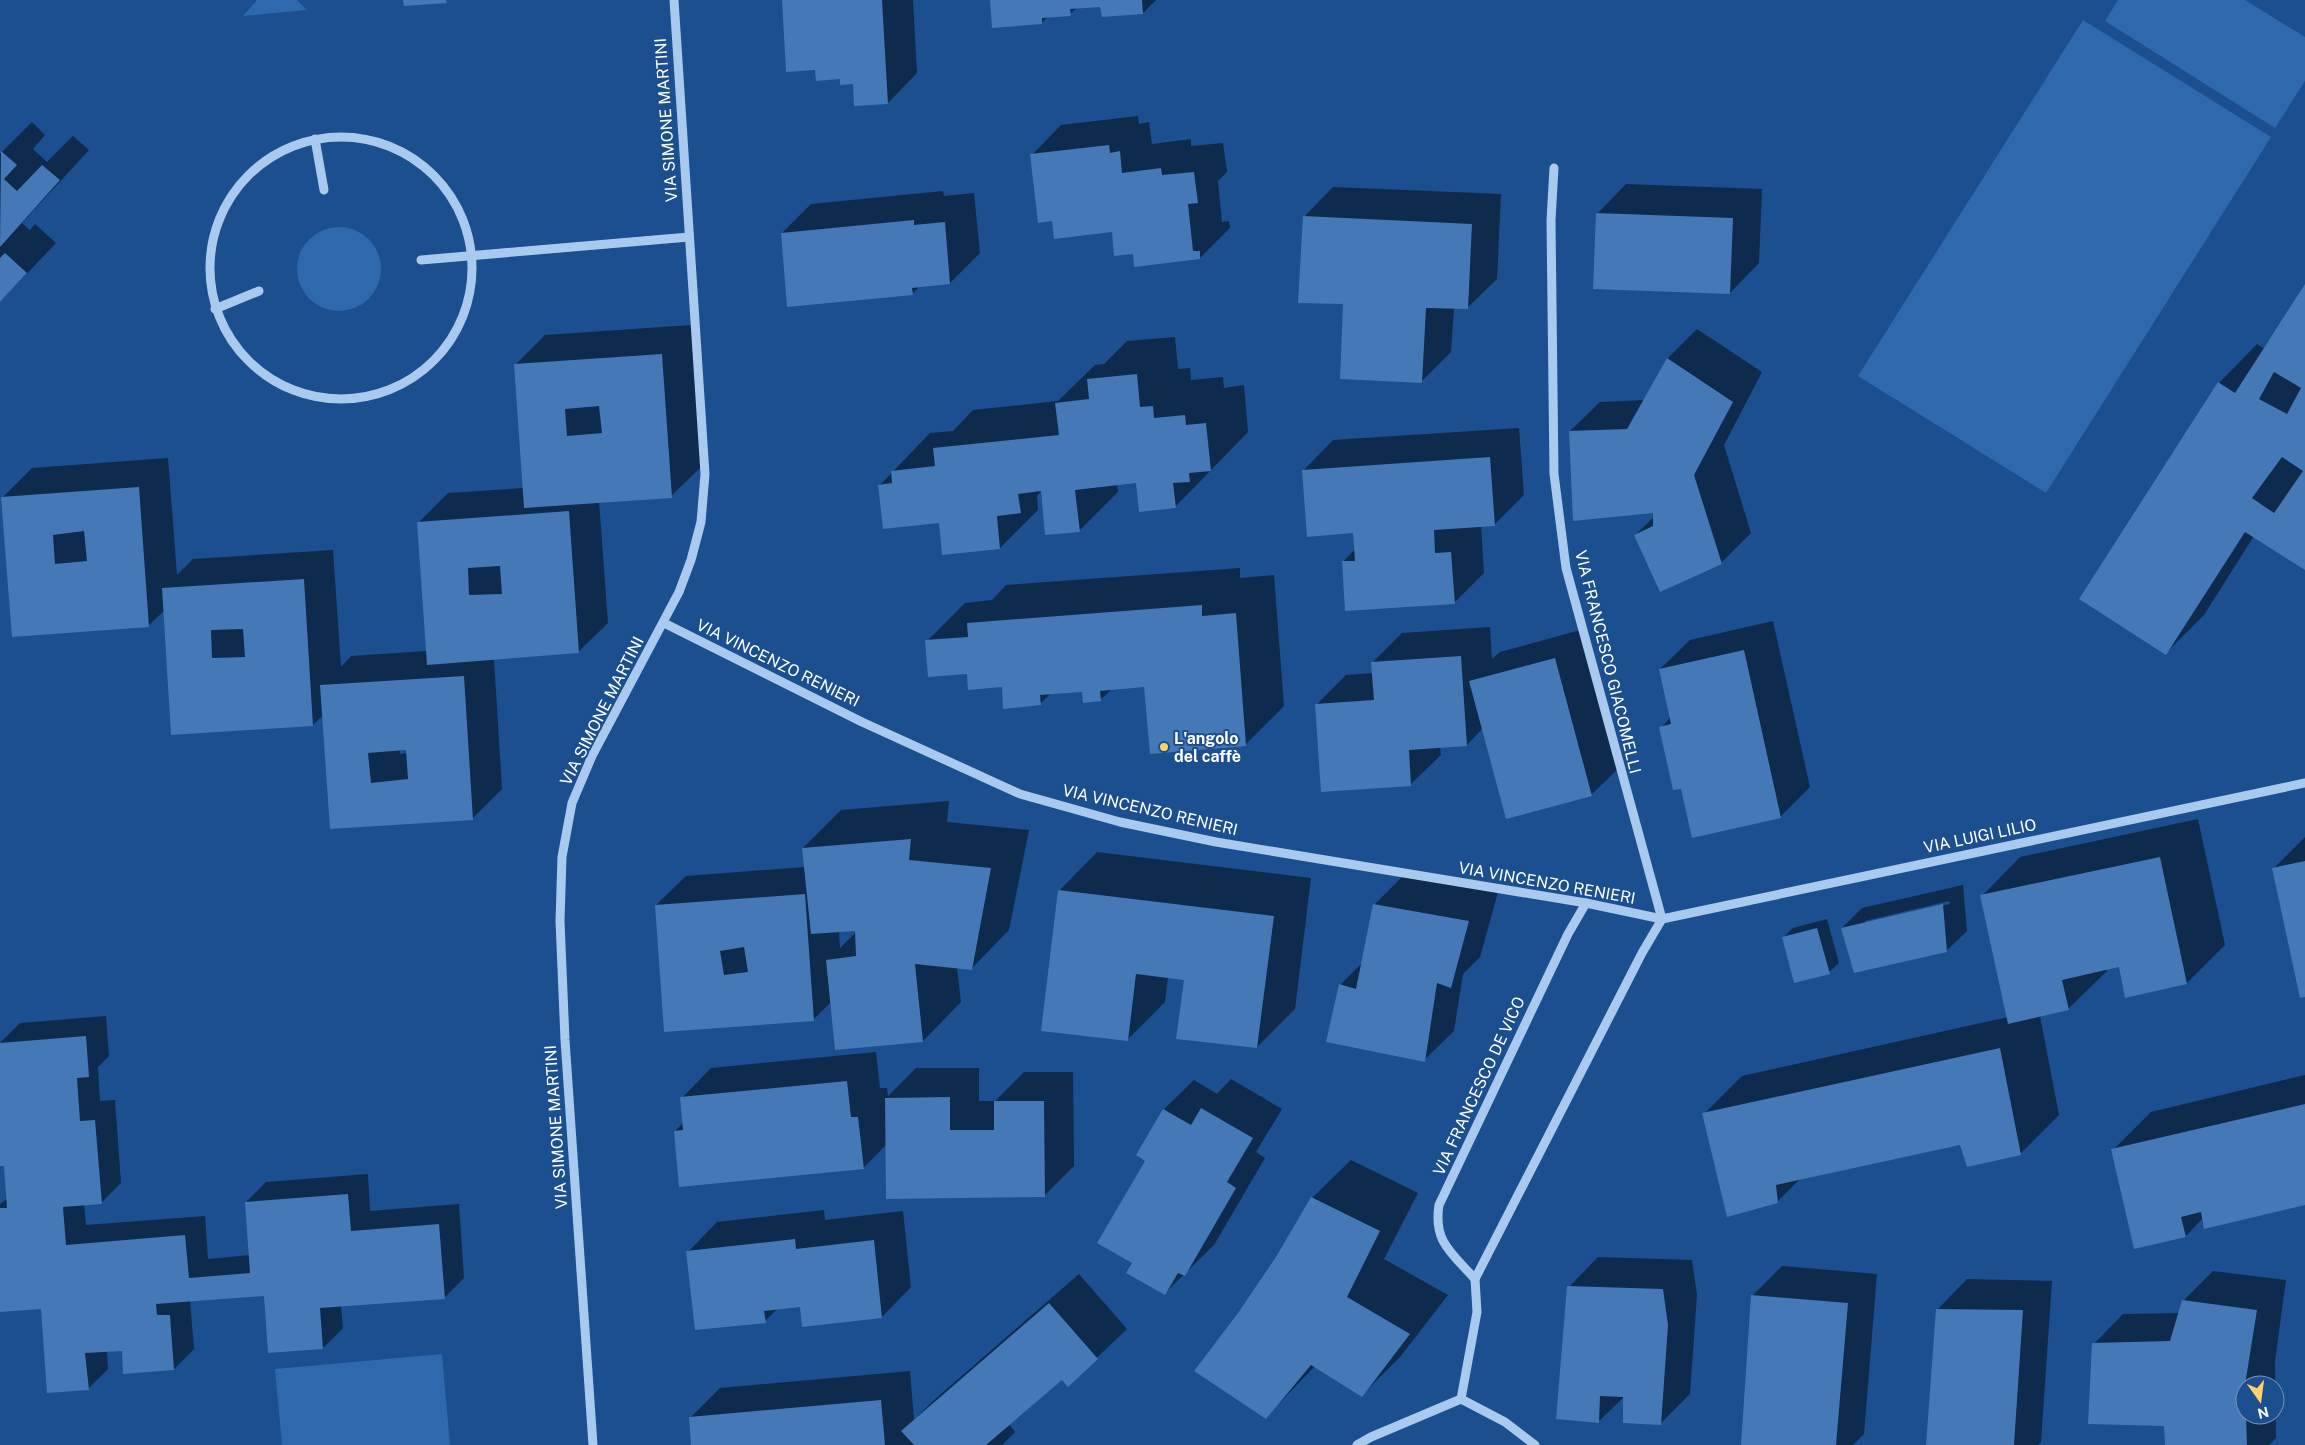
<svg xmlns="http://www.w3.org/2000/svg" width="2305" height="1445" font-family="'Public Sans',sans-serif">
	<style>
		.green { fill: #2e69ad }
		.shadow { fill: #0007; fill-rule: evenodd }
		.building { fill: #4478b7; fill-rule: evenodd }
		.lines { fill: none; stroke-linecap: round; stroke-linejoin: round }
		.minor { stroke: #a9c9ee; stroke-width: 9 }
		.poi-dot { fill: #ffd166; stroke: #1b4f8f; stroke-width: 2 }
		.labels { text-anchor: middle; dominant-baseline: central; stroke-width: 4; stroke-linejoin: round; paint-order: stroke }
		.street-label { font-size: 16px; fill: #fff; stroke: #1b4f8f }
		.poi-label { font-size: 16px; font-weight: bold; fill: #fff; stroke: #1b4f8f; text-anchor: start }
	</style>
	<rect width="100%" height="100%" fill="#1b4f8f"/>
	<!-- green -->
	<g class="green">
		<path d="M257 0H297L307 10 243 16Z"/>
		<path d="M2118 0H2245L2305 37V81L2275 128 2105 21Z"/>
		<path d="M2083 20 2271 137 2046 493 1858 376Z"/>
		<circle cx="339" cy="269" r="42"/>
		<path d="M442 1354 450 1445H282L275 1369Z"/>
	</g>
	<!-- shadow -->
	<g class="shadow">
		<path d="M783 0H913L917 73 888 103 854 82 816 69Z"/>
		<path d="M991 0H1156L1143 13 1102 6 1078 7 1070 14 1048 16 1042 23Z"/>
		<path d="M1138 116 1139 124 1149 122 1152 144 1191 139V146L1223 143 1227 172 1218 181 1222 222 1229 221 1230 228 1200 258 1134 253 1113 231 1053 220 1032 155 1061 125Z"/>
		<path d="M32 122 45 135 33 149 47 162 73 136 89 150 22 223 30 230 35 224 56 243 0 302V154Z"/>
		<path d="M1626 184 1762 189 1759 263 1730 293 1597 214Z"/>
		<path d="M1333 187 1501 194 1497 279 1467 308H1454L1451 352 1422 381 1345 303 1304 217Z"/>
		<path d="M943 191 944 196 974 193 980 253 950 283 920 286 912 294 782 233 811 204Z"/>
		<path d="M2305 286V568L2254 536 2204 615 2166 653 2080 599 2219 383 2257 344 2265 349Z"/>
		<path d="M691 325 701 467 671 496 599 501 608 623 578 652 494 659 502 789 472 819 331 828 324 714 313 725 172 733 165 610 148 626 13 636 2 498 32 468 168 458 177 575 193 559 333 550 341 667 351 656 427 651 418 523 448 493 524 488 515 365 545 335ZM400 749H407V753L400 754Z"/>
		<path d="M1697 329 1762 372 1724 445 1751 533 1721 563 1635 535 1654 517V511L1570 431 1600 402 1645 400 1668 358Z"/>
		<path d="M1175 337 1178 369 1190 368 1191 380 1223 377 1224 388 1244 385 1248 432 1175 507 1137 482 1117 484 1118 492 1079 531 1042 490 1037 496 1038 510 1000 548 940 521 880 485 930 433 953 431 973 410 1058 401 1095 365 1104 364 1127 341Z"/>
		<path d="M1519 428 1524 495 1494 525 1481 526 1484 573 1454 603 1343 562 1355 549 1354 532 1304 470 1333 440Z"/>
		<path d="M1240 568V578L1274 575 1284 706 1245 745 1146 686 1112 689 1100 700 1083 691 1051 693 1040 704 1003 686 968 673 927 641 965 603 992 600 1006 585Z"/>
		<path d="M1773 621 1810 787 1780 817 1682 787 1661 728 1671 717 1660 669 1690 640Z"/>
		<path d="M1490 627 1492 659 1500 652 1584 629 1621 766 1591 795 1483 728 1467 745 1440 747 1441 755 1411 784 1322 791 1316 705 1346 675 1374 673 1373 662 1402 633Z"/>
		<path d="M949 801 947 822 1029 830 1009 930 971 969 957 967 961 1002 923 1041 832 1001 813 1020 665 1030 656 905 686 876 805 867 803 848 841 810ZM856 930V932L840 948 839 931Z"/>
		<path d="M2198 819 2225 945 2187 983 2120 966 2106 969 2107 971 2068 1009 2040 1016 2059 1115 2020 1154 1961 1144 1801 1178 1777 1202 1704 1114 1742 1076 2008 1017 1982 896 2020 857Z"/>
		<path d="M2305 837V996L2274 868Z"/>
		<path d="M1097 852 1311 878 1295 1009 1257 1047 1185 979 1168 977 1165 1002 1127 1040 1059 891Z"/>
		<path d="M1404 875 1498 892 1480 957 1463 974 1454 1031 1424 1060 1340 985 1363 962 1375 904Z"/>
		<path d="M1963 885 1967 931 1946 951 1842 928 1862 908ZM1949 901 1950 904 1865 924V921Z"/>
		<path d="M1827 919 1839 963 1829 972 1783 938 1793 928Z"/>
		<path d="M106 1016 109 1056 98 1067 100 1101 115 1100 121 1183 101 1203 84 1204 86 1225 205 1216 208 1259 250 1255 246 1202 266 1182 368 1174 370 1211 459 1204 464 1278 444 1298 341 1306 343 1328 323 1348 265 1295 190 1300 194 1349 174 1369 124 1373 123 1350 107 1351 108 1369 88 1389 42 1308 0 1311V1204L8 1198 5 1164 0 1165V1043L20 1023Z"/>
		<path d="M876 1052 880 1088H887L888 1096 916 1068H979V1101H995L1024 1072H1073L1074 1166 1044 1196 887 1144 863 1168 675 1131 684 1122 682 1098 711 1068Z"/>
		<path d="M2305 1075V1204L2203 1218 2186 1236 2135 1248 2113 1150 2151 1112Z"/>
		<path d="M1231 1079 1282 1109 1256 1152 1265 1158 1214 1245 1165 1293 1134 1263 1147 1160 1137 1155 1164 1109 1194 1080 1217 1094Z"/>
		<path d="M1351 1160 1418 1193 1384 1259 1448 1295 1400 1357 1362 1395 1315 1366 1265 1418 1239 1314 1277 1258 1312 1198Z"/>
		<path d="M824 1210 825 1220 903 1211 911 1287 882 1317 801 1306 778 1308 765 1321 688 1252 717 1222Z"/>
		<path d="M1598 1257 1692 1260 1697 1295 1690 1394 1660 1424 1625 1396 1598 1422 1569 1287Z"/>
		<path d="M1782 1266 1877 1274 1864 1434 1853 1445H1742L1752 1296Z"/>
		<path d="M2213 1271 2286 1280 2275 1361 2276 1438 2269 1445H2166V1425L2094 1344 2123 1314 2180 1313 2183 1301ZM2245 1385H2275V1415H2245Z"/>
		<path d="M1079 1274 1127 1329 1068 1385 1062 1378 1009 1424 1015 1432 1002 1445H693L690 1418 720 1388 910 1371 914 1420 933 1401Z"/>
		<path d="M1967 1279 2052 1281 2041 1442 2038 1445H1927L1938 1309Z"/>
	</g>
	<!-- building -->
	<g class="building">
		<path d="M403 0H446L447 3 404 6Z"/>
		<path d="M782 0H882L888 104 854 106 853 84 840 85V79L816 81 815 70 786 72Z"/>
		<path d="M990 0H1142L1143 14 1102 17 1100 7 1070 9 1071 16 1042 18V24L992 28Z"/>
		<path d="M1109 145 1110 153 1120 151 1122 173 1161 168 1162 175 1194 172 1198 203 1188 204 1193 251H1200V259L1134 267 1133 254 1114 256 1112 232 1054 239 1052 221 1038 223 1030 154Z"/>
		<path d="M1 151 17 165 4 179 17 191 42 165 60 180 0 247Z"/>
		<path d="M1596 213 1733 218 1730 294 1593 289Z"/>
		<path d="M1303 216 1472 224 1468 309 1426 308 1422 383 1340 379 1343 304 1298 303Z"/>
		<path d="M914 220V225L945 222 950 284 912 288 913 295 787 307 781 233Z"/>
		<path d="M5 253 27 273 0 302V258Z"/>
		<path d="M2305 284V570L2245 532 2166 655 2079 599 2218 382 2235 393ZM2274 372 2301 388 2287 414 2259 399ZM2282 457 2303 471 2274 513 2252 498Z"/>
		<path d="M662 354 672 498 524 508 514 364ZM599 406 602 433 567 436 565 409Z"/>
		<path d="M1667 358 1733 402 1694 475 1722 564 1660 592 1634 535 1653 526V513L1573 521 1569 431 1627 429Z"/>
		<path d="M1137 374 1140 407 1153 406 1154 418 1185 415 1186 425 1206 423 1211 471 1189 473 1190 482 1173 483 1176 508 1139 512 1136 483 1075 490 1080 532 1045 535 1041 491 1018 494 1021 513 997 516 1000 549 942 555 939 523 883 529 878 485 892 483 891 471 935 466 933 448 1059 435 1055 403 1089 399 1087 379Z"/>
		<path d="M1490 457 1495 526 1434 530 1435 553 1451 552 1455 604 1345 611 1342 561H1355L1353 533 1307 537 1302 470Z"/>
		<path d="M139 487 149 627 12 637 1 497ZM84 531 87 561 55 564 53 535Z"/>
		<path d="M569 511 579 653 427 665 417 522ZM500 566 502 594 469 595 468 568Z"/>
		<path d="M304 579 313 726 171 735 162 588ZM243 629 245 657 212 658 211 630Z"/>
		<path d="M1202 605V616L1236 613 1246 746 1150 754 1144 687 1100 691 1101 701 1083 703 1082 692 1040 695 1041 705 1003 709 1002 687 968 690 967 674 928 677 925 640 968 637 967 623Z"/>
		<path d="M1744 650 1781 818 1692 838 1681 789 1673 790 1659 727 1671 724 1659 669Z"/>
		<path d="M1461 656 1467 746 1409 750 1411 786 1321 792 1315 704 1374 700 1371 662Z"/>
		<path d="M1555 658 1592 796 1506 819 1469 681Z"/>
		<path d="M464 676 473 820 330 829 320 685ZM406 750 408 779 371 783 368 753Z"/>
		<path d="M911 839 909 860 991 868 972 970 915 964 923 1042 835 1050 826 960 856 956 855 931 811 934 802 848Z"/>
		<path d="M2160 857 2187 984 2125 998 2119 967 2062 980 2069 1010 2008 1024 1980 895Z"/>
		<path d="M2305 861V997L2300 998 2272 868Z"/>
		<path d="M1058 890 1274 916 1257 1048 1176 1039 1184 980 1136 974 1128 1041 1041 1031Z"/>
		<path d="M805 894 814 1021 664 1032 655 905ZM744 947 748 972 724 975 720 951Z"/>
		<path d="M1373 904 1469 921 1451 988 1437 983 1425 1062 1326 1042 1339 984 1356 989Z"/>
		<path d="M1943 904 1947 952 1854 973 1841 928Z"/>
		<path d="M1817 928 1830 974 1794 983 1782 937Z"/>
		<path d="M86 1036 89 1077 77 1078 80 1121 95 1120 102 1204 63 1207 66 1245 185 1235 189 1278 250 1273 245 1202 348 1194 351 1231 439 1224 445 1299 320 1308 323 1349 268 1353 264 1296 156 1304 157 1315H170L174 1370 123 1374 122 1351 85 1353 89 1390 47 1393 41 1309 0 1312V1208H7L4 1166H0V1043Z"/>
		<path d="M2000 1048 2021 1155 1967 1167 1960 1145 1776 1185 1778 1203 1727 1217 1702 1113Z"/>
		<path d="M847 1081 851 1117H858L864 1169 679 1187 674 1131 683 1130 680 1097Z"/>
		<path d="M950 1097V1130H994V1101H1044L1045 1197 886 1199 885 1098Z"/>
		<path d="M2305 1104V1205L2204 1229 2201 1212 2181 1217 2186 1237 2134 1249 2111 1149Z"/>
		<path d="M1201 1108 1253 1138 1227 1182 1236 1188 1185 1276 1178 1273 1165 1295 1126 1273 1132 1263 1097 1243 1145 1161 1136 1155 1163 1109 1191 1125Z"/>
		<path d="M1311 1197 1380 1231 1347 1297 1410 1334 1362 1397 1311 1365 1266 1419 1194 1371 1238 1313 1276 1257Z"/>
		<path d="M795 1239 796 1249 874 1240 882 1318 802 1327 800 1307 764 1311 766 1323 695 1330 686 1251Z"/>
		<path d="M1567 1286 1663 1289 1668 1325 1661 1425 1623 1423V1397L1600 1396 1599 1423 1556 1419Z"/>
		<path d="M1751 1295 1848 1303 1836 1445H1741Z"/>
		<path d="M2182 1300 2257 1310 2245 1385 2247 1445H2165L2164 1426 2088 1424 2092 1343 2170 1341Z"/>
		<path d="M1049 1303 1098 1359 1068 1387 1062 1380 986 1445H914L901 1431Z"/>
		<path d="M1936 1309 2023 1310 2014 1445H1926Z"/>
		<path d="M881 1400 885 1445H691L689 1417Z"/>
	</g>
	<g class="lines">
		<!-- minor -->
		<g class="minor">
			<circle cx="341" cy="268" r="131"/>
			<path d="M315 139 324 190"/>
			<path d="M1554 168 1551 220 1554 474 1566 568 1662 919"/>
			<path d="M421 260 689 237"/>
			<path d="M215 309 259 291"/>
			<path d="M664 623 862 722 1020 794 1120 822 1216 842 1586 903 1662 919 2305 783"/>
			<path d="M1586 903 1568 934 1439 1205C1433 1242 1452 1253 1475 1279L1642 953 1662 919"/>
			<path d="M1461 1399 1505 1422 1535 1445"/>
			<path d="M593 1445 565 1040 560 921 562 857 572 803 592 756 679 592 691 560 701 522 705 474 674 0"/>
			<path d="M1357 1445 1371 1437 1461 1399 1477 1312 1475 1279"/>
		</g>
	</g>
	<!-- markers -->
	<circle class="poi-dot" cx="1164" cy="747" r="5"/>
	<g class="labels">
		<!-- street labels -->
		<g class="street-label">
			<text transform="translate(666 120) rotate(-94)">VIA SIMONE MARTINI</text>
			<text transform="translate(1608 662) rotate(76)">VIA FRANCESCO GIACOMELLI</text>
			<text transform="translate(778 663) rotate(26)">VIA VINCENZO RENIERI</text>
			<text transform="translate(602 711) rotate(-63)">VIA SIMONE MARTINI</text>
			<text transform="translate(1150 810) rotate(13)">VIA VINCENZO RENIERI</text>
			<text transform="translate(1980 836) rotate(-12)">VIA LUIGI LILIO</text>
			<text transform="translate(1547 883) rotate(10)">VIA VINCENZO RENIERI</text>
			<text transform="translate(1479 1086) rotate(-65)">VIA FRANCESCO DE VICO</text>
			<text transform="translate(556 1127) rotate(-94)">VIA SIMONE MARTINI</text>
		</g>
		<!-- poi labels -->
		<g class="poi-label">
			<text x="1174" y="738">L'angolo<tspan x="1174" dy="18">del caffè</tspan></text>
		</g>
	</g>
	<!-- north arrow -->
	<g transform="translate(2260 1400) rotate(166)"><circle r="24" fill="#1b4f8f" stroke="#7695bc"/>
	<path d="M0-4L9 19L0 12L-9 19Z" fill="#ffd166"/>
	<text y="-8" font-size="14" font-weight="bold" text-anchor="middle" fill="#ffffff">N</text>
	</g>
</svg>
